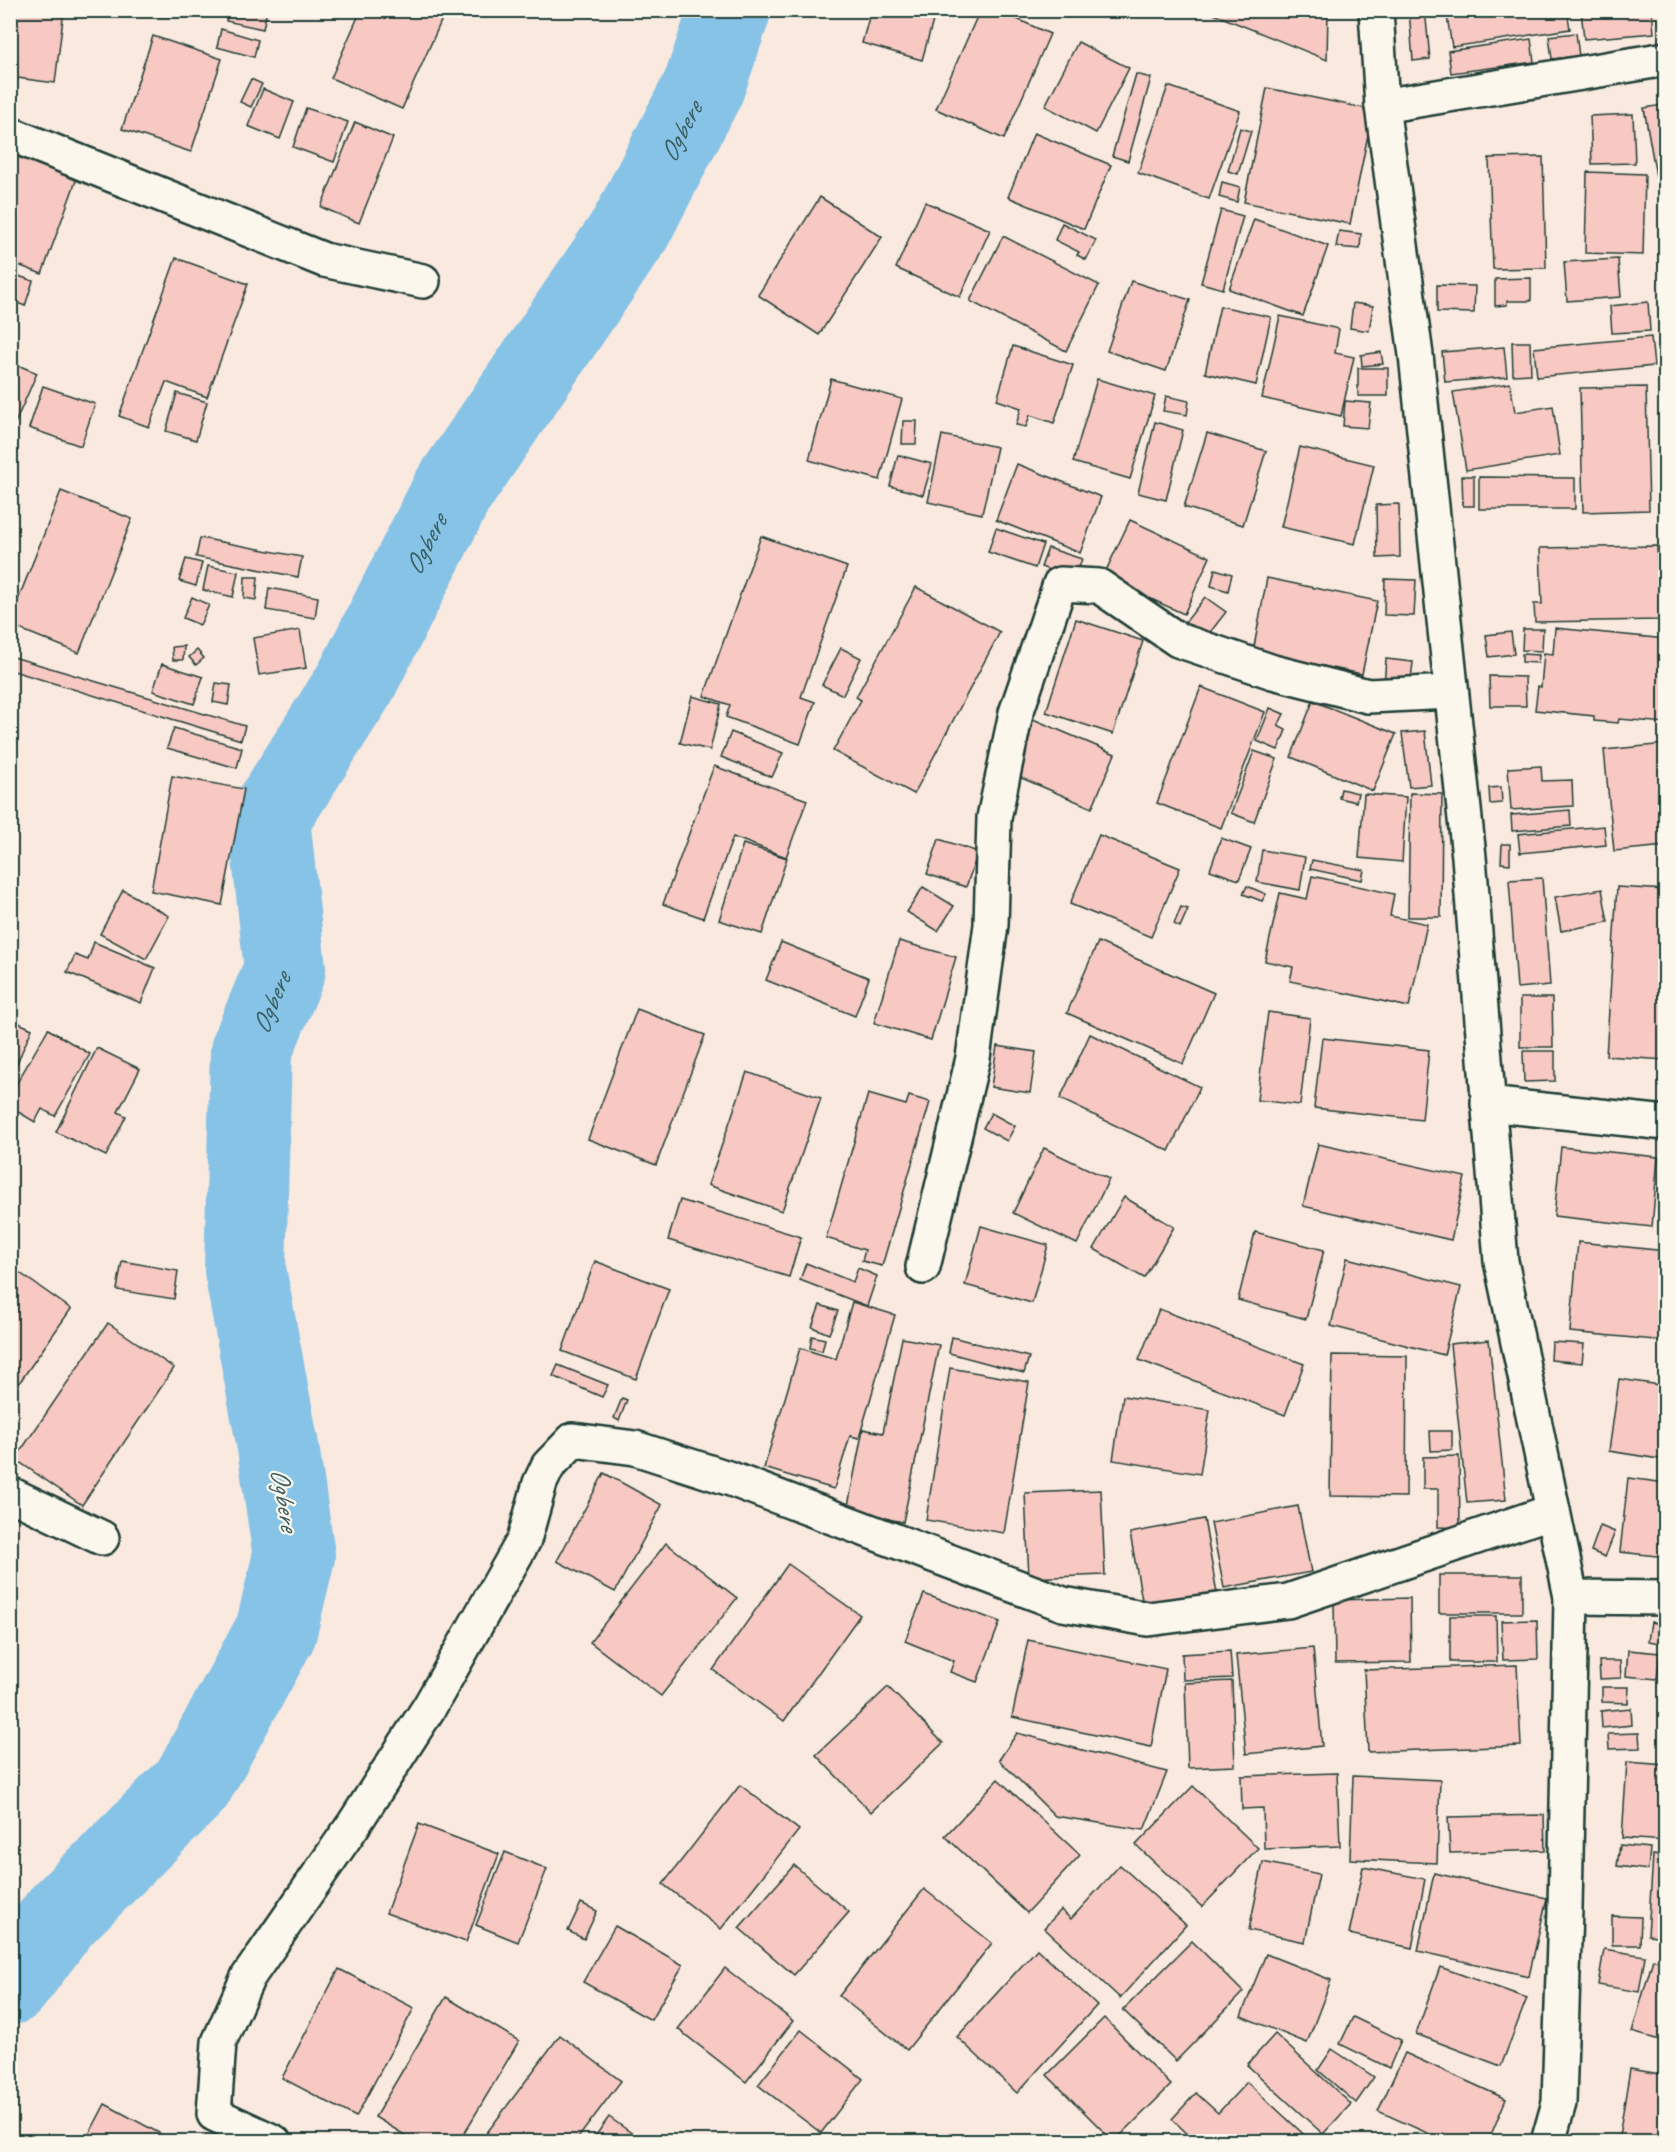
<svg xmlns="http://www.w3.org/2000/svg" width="1676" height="2152" font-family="Caveat,sans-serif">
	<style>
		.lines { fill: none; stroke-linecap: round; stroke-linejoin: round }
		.river { stroke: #86c3e6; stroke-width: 82 }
		.building { fill: #f8c8c2; stroke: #1f3d34; stroke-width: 1.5 }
		.minor-casing { stroke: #1f3d34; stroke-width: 38 }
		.minor { stroke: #fbf7ec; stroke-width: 33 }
		.labels { text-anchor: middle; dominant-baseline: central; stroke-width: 4.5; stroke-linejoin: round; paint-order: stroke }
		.water-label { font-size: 27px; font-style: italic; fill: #395e60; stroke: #fbf7ec }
	</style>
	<rect width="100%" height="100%" fill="#fae9df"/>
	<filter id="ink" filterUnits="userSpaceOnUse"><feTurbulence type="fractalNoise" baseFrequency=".0167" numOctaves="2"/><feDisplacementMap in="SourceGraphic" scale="12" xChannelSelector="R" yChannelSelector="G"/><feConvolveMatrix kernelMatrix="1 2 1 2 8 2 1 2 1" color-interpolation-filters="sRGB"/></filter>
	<g filter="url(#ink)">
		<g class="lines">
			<!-- river -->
			<path class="river" id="s1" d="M10 1984 61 1916 192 1785 276 1631 294 1556 278 1447 245 1270 251 1051 285 969 269 819 356 682 452 492 630 230 704 86 730 10"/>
		</g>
		<!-- building -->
		<g class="building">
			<path d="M10 10H64L55 83 10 77Z"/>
			<path d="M151 10H215V17L151 16Z"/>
			<path d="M228 10H267L263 29 226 21Z"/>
			<path d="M361 10H446L402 109 331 78Z"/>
			<path d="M871 10H936L922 60 862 43Z"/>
			<path d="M980 10H997L1050 34 1004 139 936 109Z"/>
			<path d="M1204 10H1328L1327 60Z"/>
			<path d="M1409 10H1425L1430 59 1413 61Z"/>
			<path d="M1446 10H1567L1570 29 1452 47Z"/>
			<path d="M1581 10H1652L1654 33 1584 39Z"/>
			<path d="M221 29 258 40 254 57 217 47Z"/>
			<path d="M1576 33 1579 56 1552 59 1549 36Z"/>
			<path d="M153 36 222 59 191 152 122 129Z"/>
			<path d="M1531 39 1534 62 1451 73 1448 51Z"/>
			<path d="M1078 42 1129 68 1096 133 1045 106Z"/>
			<path d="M1136 74 1151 78 1128 161 1112 156Z"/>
			<path d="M251 79 262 84 251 107 240 102Z"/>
			<path d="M1168 86 1240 111 1209 199 1138 173Z"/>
			<path d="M1267 88 1373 110 1350 224 1244 202Z"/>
			<path d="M263 89 294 102 280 139 248 126Z"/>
			<path d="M1662 105 1666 122V174L1656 176 1644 108Z"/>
			<path d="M306 108 348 122 334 162 293 147Z"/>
			<path d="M1633 114 1635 163 1592 164 1590 116Z"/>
			<path d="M355 122 393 138 359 223 321 207Z"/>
			<path d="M1240 128 1251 131 1238 174 1228 171Z"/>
			<path d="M1034 133 1111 165 1084 229 1008 197Z"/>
			<path d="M10 154 77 178 42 274 10 262Z"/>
			<path d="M1543 157 1546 268 1493 269 1489 158Z"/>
			<path d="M1587 172 1645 174 1643 255 1585 253Z"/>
			<path d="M1222 182 1240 187 1237 202 1219 197Z"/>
			<path d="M820 197 882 237 819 335 758 295Z"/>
			<path d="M925 202 990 230 960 297 896 268Z"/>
			<path d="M1221 210 1243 216 1223 289 1201 283Z"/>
			<path d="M1254 219 1328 246 1303 316 1229 289Z"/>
			<path d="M1062 223 1096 240 1086 260 1077 255 1079 252 1055 240Z"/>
			<path d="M1339 231 1361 234 1360 249 1336 247Z"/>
			<path d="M1003 236 1099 285 1066 351 970 301Z"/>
			<path d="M176 258 248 284 207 397 166 382 149 427 119 416Z"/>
			<path d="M1618 259 1621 297 1567 301 1564 262Z"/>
			<path d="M10 273 33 281 25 306 10 300Z"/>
			<path d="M1531 278V301H1507V305L1495 306V279Z"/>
			<path d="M1131 281 1190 300 1166 371 1107 351Z"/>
			<path d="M1437 285 1475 286 1474 313 1437 312Z"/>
			<path d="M1648 302 1650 331 1612 333 1610 306Z"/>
			<path d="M1353 303 1373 306 1369 331 1350 328Z"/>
			<path d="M1220 306 1271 317 1256 385 1205 373Z"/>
			<path d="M1280 316 1339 329 1335 353 1354 357 1341 416 1262 398Z"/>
			<path d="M1651 337 1654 366 1537 377 1534 348Z"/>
			<path d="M1512 342H1530L1531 374 1513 375Z"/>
			<path d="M1013 346 1073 365 1054 423 1030 415 1026 427 1016 425 1021 408 997 400Z"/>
			<path d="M1504 347 1507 377 1445 382 1442 352Z"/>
			<path d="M1381 352 1383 364 1362 366 1361 355Z"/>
			<path d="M10 362 37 373 12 430 10 429Z"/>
			<rect x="1358" y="368" width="30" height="28"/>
			<path d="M831 379 902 399 880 480 809 460Z"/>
			<path d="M1097 379 1155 396 1130 479 1073 462Z"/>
			<path d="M1510 383 1515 412 1553 406 1560 455 1466 470 1453 392Z"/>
			<path d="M43 386 95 404 81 446 29 428Z"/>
			<path d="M1646 387 1649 510 1583 512 1580 388Z"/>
			<path d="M177 393 207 402 196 440 166 431Z"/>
			<path d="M1166 396 1189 401 1187 415 1163 411Z"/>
			<path d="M1345 401 1371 403 1368 428 1343 426Z"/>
			<path d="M903 421H917L916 444H902Z"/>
			<path d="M1155 422 1183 430 1166 500 1138 493Z"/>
			<path d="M1207 433 1266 451 1243 525 1184 507Z"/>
			<path d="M942 435 997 447 982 514 928 502Z"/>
			<path d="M1300 447 1374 465 1355 544 1281 527Z"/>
			<path d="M898 455 932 464 923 495 890 486Z"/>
			<path d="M1017 464 1101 497 1080 553 996 520Z"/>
			<path d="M1462 476H1474V506H1463Z"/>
			<path d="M1479 477 1575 478V509H1479Z"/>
			<path d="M61 491 132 519 79 653 10 625V620Z"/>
			<path d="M1399 504 1400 557 1377 558 1376 505Z"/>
			<path d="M1130 520 1210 557 1184 614 1103 577Z"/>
			<path d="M996 528 1043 544 1035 568 988 552Z"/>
			<path d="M761 536 847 567 801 697 815 702 800 744 726 717 730 705 704 696Z"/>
			<path d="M200 538 302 557 298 577 196 557Z"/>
			<path d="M1657 546 1660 620 1535 622 1534 604H1542L1540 548Z"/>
			<path d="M1048 548 1082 559 1075 579 1041 567Z"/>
			<path d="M186 559 202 563 196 586 179 581Z"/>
			<path d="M208 566 238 572 233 597 203 590Z"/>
			<path d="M1215 569 1232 574 1228 591 1211 586Z"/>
			<path d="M245 577H258L256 600 244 598Z"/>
			<path d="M1267 578 1377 601 1362 674 1253 652Z"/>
			<path d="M1385 579 1416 580 1414 616 1384 615Z"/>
			<path d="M916 587 1000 632 914 794 833 751 861 700 856 697Z"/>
			<path d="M269 588 318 597 315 618 266 610Z"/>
			<path d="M192 597 209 605 200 625 183 618Z"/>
			<path d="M1205 597 1226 612 1205 639 1184 624Z"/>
			<path d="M1076 619 1143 641 1113 734 1046 712Z"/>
			<path d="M1555 628 1666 639V723L1619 719 1618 723 1594 721V716L1535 710 1538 686 1541 687 1544 653 1553 654Z"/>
			<path d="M1523 629H1543L1542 651 1522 650Z"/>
			<path d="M300 630 306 668 259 675 253 638Z"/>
			<path d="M1511 632 1514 654 1489 657 1486 635Z"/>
			<path d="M184 646 183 660H173L172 647Z"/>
			<path d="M841 648 861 658 843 695 822 685Z"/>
			<path d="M197 650 204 658 196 665 189 657Z"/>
			<path d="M1522 654 1539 655 1538 663 1522 662Z"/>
			<path d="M10 656 245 726 241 740 10 670Z"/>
			<path d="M1386 659 1413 662 1410 688 1384 685Z"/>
			<path d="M162 664 203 677 194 704 153 691Z"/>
			<path d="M1489 676 1525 677 1526 706H1490Z"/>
			<path d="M216 683 231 685 228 705 213 702Z"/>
			<path d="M1201 687 1265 712 1221 828 1157 803Z"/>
			<path d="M692 696 721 704 710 750 680 743Z"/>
			<path d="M1313 701 1396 734 1373 791 1291 757Z"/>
			<path d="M1270 708 1284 714 1278 726 1286 730 1278 750 1257 741Z"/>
			<path d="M1033 719 1115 754 1092 808 1010 773Z"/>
			<path d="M174 728 242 748 237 768 167 748Z"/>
			<path d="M1425 731 1431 785 1409 787 1402 733Z"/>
			<path d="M731 732 783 753 772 777 721 757Z"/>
			<path d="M1666 744V846L1614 851 1604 750Z"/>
			<path d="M1254 751 1277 759 1254 822 1231 813Z"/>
			<path d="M714 766 807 800 786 857 733 837 703 918 663 904Z"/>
			<path d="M1541 766 1542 781 1572 780 1573 806 1511 810 1508 768Z"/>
			<path d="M172 776 244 789 222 905 151 891Z"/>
			<path d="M1501 787 1502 803 1490 804 1489 788Z"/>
			<path d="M1341 789 1358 793 1356 802 1339 798Z"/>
			<path d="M1410 793 1442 794 1441 917H1408Z"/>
			<path d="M1364 794 1406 797 1402 862 1359 858Z"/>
			<path d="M1570 810 1571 826 1512 831 1511 815Z"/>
			<path d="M1604 826 1606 845 1520 853 1518 834Z"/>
			<path d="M1099 835 1180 868 1151 937 1070 904Z"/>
			<path d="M1221 838 1251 849 1239 880 1210 870Z"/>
			<path d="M939 839 978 852 966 887 927 874Z"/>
			<path d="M743 844 787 858 762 934 719 920Z"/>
			<path d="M1502 844H1510V864L1501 863Z"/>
			<path d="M1262 850 1305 857 1300 890 1257 882Z"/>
			<path d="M1312 860 1364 870 1362 880 1310 869Z"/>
			<path d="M1312 876 1394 894 1390 916 1427 924 1409 1007 1290 981 1293 967 1265 961 1280 893 1307 899Z"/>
			<path d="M1542 878 1550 985 1517 988 1509 880Z"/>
			<path d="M1247 886 1266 894 1262 901 1243 894Z"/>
			<path d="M923 887 954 906 938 931 907 912Z"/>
			<path d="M1617 887 1666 890V1060L1606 1056Z"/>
			<path d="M1602 889 1608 922 1561 931 1555 897Z"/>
			<path d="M123 890 169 916 146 959 100 934Z"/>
			<path d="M1181 907 1188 909 1180 927 1174 924Z"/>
			<path d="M899 941 956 957 931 1040 874 1023Z"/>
			<path d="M94 942 155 968 141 1003 67 972 75 955 88 960Z"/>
			<path d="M781 942 869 978 855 1016 766 980Z"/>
			<path d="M1098 942 1214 993 1183 1064 1067 1013Z"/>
			<path d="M1520 998H1552L1553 1047H1520Z"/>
			<path d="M637 1009 705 1035 656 1165 588 1139Z"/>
			<path d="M1268 1012 1310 1018 1300 1105 1257 1100Z"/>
			<path d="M10 1019 32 1029 10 1079Z"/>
			<path d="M48 1029 90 1054 55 1116 42 1109 35 1122 10 1107V1095Z"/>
			<path d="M1090 1034 1200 1087 1169 1151 1060 1099Z"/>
			<path d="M1322 1038 1429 1050 1422 1120 1314 1108Z"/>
			<path d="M997 1046 1036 1052 1030 1093 991 1087Z"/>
			<path d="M97 1048 140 1069 118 1112 126 1116 106 1156 56 1132Z"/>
			<path d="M1523 1051H1555V1081L1524 1082Z"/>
			<path d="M747 1072 821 1098 782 1211 708 1185Z"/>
			<path d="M868 1094 906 1105 909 1096 930 1102 882 1266 862 1261 865 1250 826 1238Z"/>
			<path d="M991 1113 1015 1126 1007 1141 983 1128Z"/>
			<path d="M1318 1144 1465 1177 1451 1240 1303 1206Z"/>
			<path d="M1561 1147 1658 1157 1652 1227 1554 1216Z"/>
			<path d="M1044 1148 1109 1179 1077 1244 1013 1213Z"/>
			<path d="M1124 1197 1174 1227 1144 1278 1094 1249Z"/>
			<path d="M680 1200 801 1237 789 1277 668 1240Z"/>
			<path d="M981 1226 1048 1245 1032 1303 965 1285Z"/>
			<path d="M1255 1232 1324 1250 1306 1319 1238 1300Z"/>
			<path d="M1578 1242 1666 1251V1341L1570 1332Z"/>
			<path d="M1347 1258 1461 1287 1444 1355 1331 1326Z"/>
			<path d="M122 1261 178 1271 174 1299 117 1290Z"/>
			<path d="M595 1261 669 1289 636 1379 562 1351Z"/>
			<path d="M806 1263 853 1282 858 1268 877 1276 867 1306 800 1280Z"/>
			<path d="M10 1266 71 1309 10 1396Z"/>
			<path d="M852 1302 895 1315 859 1438 850 1436 834 1489 764 1468 800 1348 836 1359Z"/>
			<path d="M820 1305 838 1311 829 1334 812 1327Z"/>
			<path d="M1159 1309 1304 1364 1285 1415 1139 1360Z"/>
			<path d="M108 1323 174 1368 82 1505 15 1459Z"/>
			<path d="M812 1336 825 1339 822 1351 810 1348Z"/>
			<path d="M952 1337 1029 1357 1024 1373 949 1353Z"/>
			<path d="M902 1338 939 1345 903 1522 847 1511 863 1429 883 1433Z"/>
			<path d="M1489 1340 1506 1500 1467 1503 1450 1344Z"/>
			<path d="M1552 1342 1584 1344 1582 1363 1551 1360Z"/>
			<path d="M1332 1355 1407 1356 1406 1497 1330 1496Z"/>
			<path d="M558 1365 608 1385 602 1397 553 1376Z"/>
			<path d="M950 1368 1029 1382 1004 1533 926 1520Z"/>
			<path d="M1619 1379 1666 1386V1460L1609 1451Z"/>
			<path d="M1123 1396 1210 1410 1200 1474 1113 1460Z"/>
			<path d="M622 1398 627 1400 619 1421 614 1418Z"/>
			<path d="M1430 1431H1452V1450L1431 1451Z"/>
			<path d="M1459 1456 1460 1528 1438 1527V1489H1423V1457Z"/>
			<path d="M604 1473 662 1505 615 1592 557 1561Z"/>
			<path d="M1628 1478 1666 1483V1557L1620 1552Z"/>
			<path d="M1101 1490 1105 1575 1029 1578 1025 1493Z"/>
			<path d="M1298 1506 1311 1572 1224 1588 1211 1523Z"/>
			<path d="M1204 1519 1218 1599 1144 1611 1130 1533Z"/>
			<path d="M1600 1526 1615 1532 1605 1557 1591 1551Z"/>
			<path d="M666 1543 737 1598 661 1696 590 1642Z"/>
			<path d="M788 1564 860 1615 784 1721 713 1670Z"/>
			<rect x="1439" y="1575" width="83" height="38"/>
			<path d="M924 1594 1000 1622 977 1682 950 1672 954 1661 905 1641Z"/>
			<path d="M1410 1598 1411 1662 1335 1663 1334 1600Z"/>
			<path d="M1450 1616H1496L1497 1662H1450Z"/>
			<path d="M1537 1620 1538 1659 1503 1660 1501 1621Z"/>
			<path d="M1651 1622 1666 1625V1644L1648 1641Z"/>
			<path d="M1028 1640 1166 1669 1151 1747 1012 1717Z"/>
			<path d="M1313 1648 1322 1746 1246 1754 1236 1655Z"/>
			<path d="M1628 1650 1660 1653 1657 1679 1626 1676Z"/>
			<path d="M1230 1651 1232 1678 1183 1680 1182 1654Z"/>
			<path d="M1599 1661H1620L1621 1678 1600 1679Z"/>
			<path d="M1517 1665 1521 1746 1368 1752 1364 1670Z"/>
			<path d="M1232 1681 1235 1766 1188 1768 1185 1683Z"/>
			<path d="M888 1687 943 1743 871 1812 816 1755Z"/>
			<path d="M1602 1687H1629L1628 1703 1602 1702Z"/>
			<path d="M1631 1708 1632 1725 1602 1728 1601 1711Z"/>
			<path d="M1017 1733 1167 1772 1144 1830 1055 1816 999 1760Z"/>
			<path d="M1639 1733 1640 1748 1609 1749 1608 1734Z"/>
			<path d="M1627 1762 1666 1765V1841L1622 1838Z"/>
			<path d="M1337 1773 1340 1846 1264 1849 1263 1808 1242 1809 1241 1776Z"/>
			<path d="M1353 1776 1440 1780 1437 1863 1350 1859Z"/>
			<path d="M998 1779 1080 1855 1027 1913 945 1836Z"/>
			<path d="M740 1785 799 1830 721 1929 663 1884Z"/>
			<path d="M1193 1786 1258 1848 1202 1907 1136 1845Z"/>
			<path d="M1544 1815 1545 1850 1450 1853 1448 1817Z"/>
			<path d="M419 1824 499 1854 466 1942 386 1913Z"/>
			<path d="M1620 1845 1650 1848 1648 1870 1617 1866Z"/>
			<path d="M505 1852 547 1869 518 1942 476 1925Z"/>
			<path d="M1653 1855 1666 1856V1937L1648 1935Z"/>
			<path d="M1263 1862 1319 1874 1305 1942 1249 1930Z"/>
			<path d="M794 1865 849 1912 794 1975 739 1928Z"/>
			<path d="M1120 1865 1186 1925 1120 1998 1044 1928 1061 1910 1071 1919Z"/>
			<path d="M1363 1867 1425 1879 1412 1948 1349 1934Z"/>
			<path d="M1434 1873 1547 1898 1529 1976 1418 1951Z"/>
			<path d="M924 1889 992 1943 907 2050 839 1996Z"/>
			<path d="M581 1903 597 1911 584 1939 568 1931Z"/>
			<path d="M1612 1916 1641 1917 1640 1945H1612Z"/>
			<path d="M615 1926 683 1965 651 2020 583 1982Z"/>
			<path d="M1192 1941 1243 1992 1176 2061 1123 2010Z"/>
			<path d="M1037 1949 1097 2005 1017 2093 957 2037Z"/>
			<path d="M1604 1949 1645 1956 1639 1992 1598 1985Z"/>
			<path d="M1266 1954 1331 1980 1307 2043 1241 2016Z"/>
			<path d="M1653 1959 1666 1963V2042L1632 2032Z"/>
			<path d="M1440 1967 1527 1998 1501 2066 1416 2034Z"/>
			<path d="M725 1968 793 2021 746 2082 678 2029Z"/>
			<path d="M339 1969 414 2008 356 2117 282 2078Z"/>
			<path d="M446 1997 519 2041 459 2142H416L375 2117Z"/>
			<path d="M1353 2017 1401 2040 1389 2068 1340 2044Z"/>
			<path d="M1104 2018 1171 2085 1114 2142 1047 2075Z"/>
			<path d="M801 2030 863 2079 821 2133 758 2085Z"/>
			<path d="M1275 2034 1351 2104 1323 2134 1247 2065Z"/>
			<path d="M560 2035 621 2081 575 2142H480Z"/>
			<path d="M1332 2049 1374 2077 1356 2103 1318 2070Z"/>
			<path d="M1405 2053 1506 2099 1488 2142H1447L1378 2111Z"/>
			<path d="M1630 2069 1666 2075V2142H1618Z"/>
			<path d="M1247 2082 1312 2142H1196L1172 2119 1196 2093 1218 2113Z"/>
			<path d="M105 2104 161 2134 157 2142H85Z"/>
			<path d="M609 2117 644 2142H591Z"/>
		</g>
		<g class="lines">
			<!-- minor casing -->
			<g class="minor-casing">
				<g id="minor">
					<path d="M1376 10 1382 106 1416 355 1469 857 1501 1261 1571 1597 1565 1909 1559 2103 1548 2142"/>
					<path d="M1382 106 1666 59"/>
					<path d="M10 134 324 260 423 281"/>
					<path d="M1488 1104 1666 1123"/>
					<path d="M923 1267 973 1058 991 925 994 818 1016 713 1060 584 1099 586 1178 640 1273 672 1368 696 1451 692"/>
					<path d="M10 1494 102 1538"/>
					<path d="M1571 1597 1666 1598"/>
					<path d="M274 2142 214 2114 219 2042 248 1977 354 1824 430 1706 524 1540 540 1483 548 1466 573 1440 635 1448 731 1479 1063 1604 1148 1619 1288 1601 1553 1511"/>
				</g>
			</g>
			<!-- minor -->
			<use href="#minor" class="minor"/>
		</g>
	</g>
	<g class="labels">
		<!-- water labels -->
		<g class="water-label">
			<text stroke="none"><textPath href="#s1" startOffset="2074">Ogbere</textPath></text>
			<text stroke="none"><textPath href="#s1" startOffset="1588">Ogbere</textPath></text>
			<text stroke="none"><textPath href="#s1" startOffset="1084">Ogbere</textPath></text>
			<text transform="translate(285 1499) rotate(80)">Ogbere</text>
		</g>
	</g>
	<!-- margin -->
	<rect width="1676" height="2152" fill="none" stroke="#fbf7ec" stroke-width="36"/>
	<rect x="18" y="18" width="1640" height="2116" fill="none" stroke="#1f3d34" stroke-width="2" filter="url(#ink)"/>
</svg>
